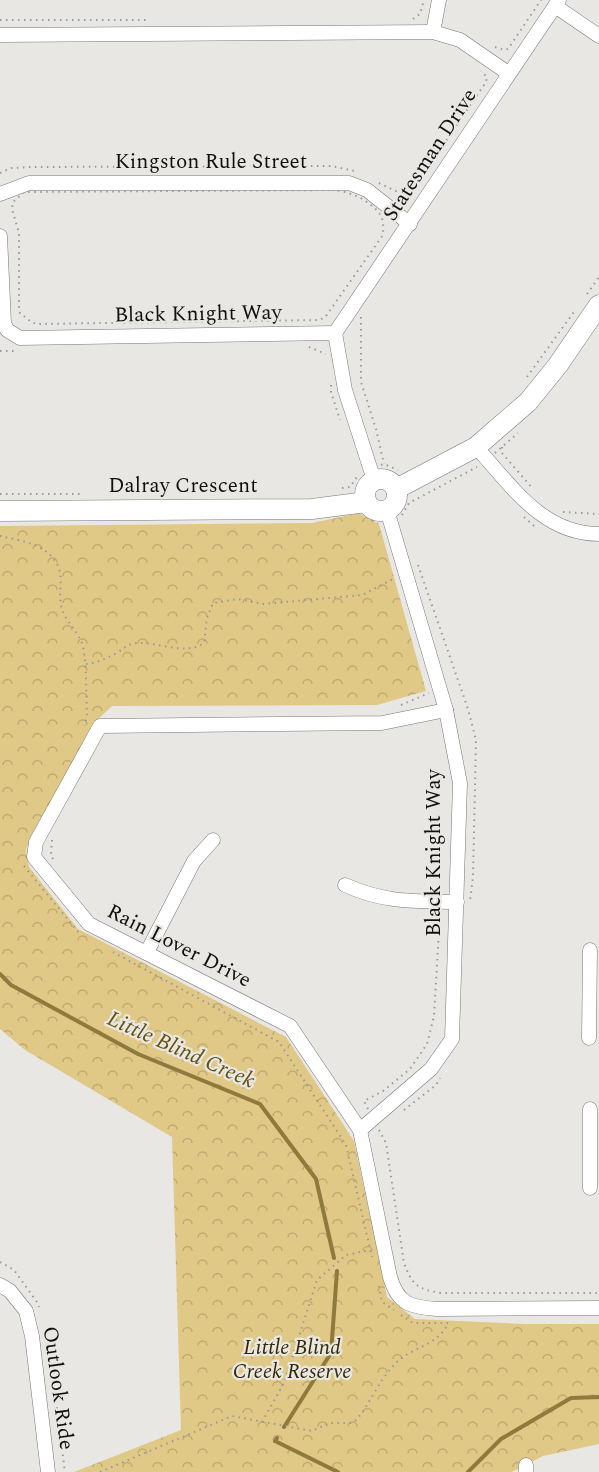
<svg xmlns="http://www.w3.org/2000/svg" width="599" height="1472" font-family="Spectral,serif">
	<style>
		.park { fill: url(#park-crowns) }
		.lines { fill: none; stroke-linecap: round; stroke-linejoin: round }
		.stream { stroke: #8f7a3e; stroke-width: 4 }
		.street-casing { stroke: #777673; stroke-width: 15 }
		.secondary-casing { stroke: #777673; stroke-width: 21 }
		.path { stroke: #9a9997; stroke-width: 2; stroke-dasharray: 1.5 4.5; stroke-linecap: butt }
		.street { stroke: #fff; stroke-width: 14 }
		.secondary { stroke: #fff; stroke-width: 20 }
		.labels { text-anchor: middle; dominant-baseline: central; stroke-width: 4.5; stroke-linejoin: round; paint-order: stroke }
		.street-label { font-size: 21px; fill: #10100f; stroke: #e8e7e4 }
		.park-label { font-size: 21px; font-style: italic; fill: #352802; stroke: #e8e7e4 }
		.water-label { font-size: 22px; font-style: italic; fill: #65510f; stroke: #e8e7e4 }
	</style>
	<defs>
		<pattern id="park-crowns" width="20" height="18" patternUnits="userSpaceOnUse" patternTransform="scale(1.5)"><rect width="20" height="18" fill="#e0c886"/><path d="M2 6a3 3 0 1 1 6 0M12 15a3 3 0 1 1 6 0" fill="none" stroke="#bfab72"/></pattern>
	</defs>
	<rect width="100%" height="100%" fill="#e8e7e4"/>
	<!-- park -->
	<path class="park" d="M359 513 379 524 426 691 377 705 112 706 92 725 26 849 29 867 78 929 286 1037 354 1141 387 1297 415 1319 524 1324H599V1444L543 1456 512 1472H74L181 1430 172 1137 25 1050 0 1029V526L312 523Z"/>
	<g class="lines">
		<!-- stream -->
		<g class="stream">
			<path d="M0 974 11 985 138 1054 260 1104 316 1179 334 1258"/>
			<path d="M284 1427 331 1353 337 1271"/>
			<path d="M277 1438 275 1441 338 1472"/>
			<path d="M468 1472 501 1439 571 1398 599 1397"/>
		</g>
		<!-- street casing -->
		<g class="street-casing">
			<g id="street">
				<path d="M555 6 599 36"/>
				<path d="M433 32 439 0"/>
				<path d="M0 35 433 32 460 40 508 73"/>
				<path d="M0 194 29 183H349L367 190 410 224"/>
				<path d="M0 236 4 323 7 330 20 338 335 333 345 390 374 480"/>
				<path d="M335 333 559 0"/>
				<path d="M476 447C511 485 542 534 599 534"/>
				<path d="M446 710 382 723 100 726 36 842 34 857 89 924 290 1026 360 1130 390 1277C398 1304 410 1307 437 1309L599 1308"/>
				<path d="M345 885C385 903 414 901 457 902"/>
				<path d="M147 952 194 861 213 840"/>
				<path d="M589 1038 590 950"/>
				<path d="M360 1130 431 1069 452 1039 460 783 446 710 387 510"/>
				<path d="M590 1188V1109"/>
				<path d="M0 1285 10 1291 26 1311 32 1336 48 1472"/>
				<path d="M526 1465V1472"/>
			</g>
		</g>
		<!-- secondary casing -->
		<g class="secondary-casing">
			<g id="secondary">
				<circle cx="381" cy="495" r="16"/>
				<path d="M396 489 476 447 528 402 558 365 599 305"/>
				<path d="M0 511 312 509 366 502"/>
			</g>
		</g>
		<!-- path -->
		<g class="path">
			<path d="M413 19 420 14 424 0"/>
			<path d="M0 20H147"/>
			<path d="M495 47 504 50 508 49 541 0"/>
			<path d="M0 173 11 168 31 167 331 166 355 171"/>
			<path d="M379 183 402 194 416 185 486 82 487 77 481 71"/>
			<path d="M332 190C349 191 371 200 381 216 384 222 383 228 383 235L326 316 320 320 37 324 31 322 19 312V233L12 209 13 202 24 192Z"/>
			<path d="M587 294 599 277"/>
			<path d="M361 317V382L376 429 384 464"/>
			<path d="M309 347 326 354"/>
			<path d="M0 351H18"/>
			<path d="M527 377 576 309"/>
			<path d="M331 385V392L340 420"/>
			<path d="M502 447V453L533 489"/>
			<path d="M495 453 518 433"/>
			<path d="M381 465 384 464 398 470"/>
			<path d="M342 488 350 487 359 474"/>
			<path d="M0 494H82"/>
			<path d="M563 512 599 514"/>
			<path d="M402 515 409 503 477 467"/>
			<path d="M367 517 378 523"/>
			<path d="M524 517 535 527"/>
			<path d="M0 536C23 541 53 545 60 572 62 584 58 597 62 609 66 622 76 629 81 641 87 653 86 698 87 714L85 726"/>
			<path d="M418 565 468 709 476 740 473 877 470 901"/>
			<path d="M86 664C97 663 107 658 117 653 124 648 129 643 138 643 158 642 186 656 204 643L207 618 213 603 238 599 263 604 362 595 393 579"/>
			<path d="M401 705 429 693"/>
			<path d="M52 840 51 855 54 861"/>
			<path d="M24 866 79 933"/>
			<path d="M113 952 279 1042 346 1145 372 1257"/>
			<path d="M368 1109 364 1101 383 1091 410 1069 427 1044 434 1016 440 913"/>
			<path d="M404 1110 436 1085 440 1078"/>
			<path d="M379 1130 386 1143 404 1263C412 1285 417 1289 441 1293H599"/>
			<path d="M0 1262 14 1270 37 1302 39 1307"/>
			<path d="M379 1286 382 1302 394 1310"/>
			<path d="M401 1315 413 1323H449"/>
			<path d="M45 1330 49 1346 65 1472"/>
			<path d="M262 1422 284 1383 317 1280 346 1255 370 1250"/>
			<path d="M100 1472 232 1416 312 1431 329 1423H350L356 1420 362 1413C373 1396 383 1375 397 1362 414 1346 439 1345 448 1323"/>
		</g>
		<!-- street -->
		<use href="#street" class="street"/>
		<!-- secondary -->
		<use href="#secondary" class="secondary"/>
	</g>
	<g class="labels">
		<!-- street labels -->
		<g class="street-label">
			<text transform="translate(430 155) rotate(-57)">Statesman Drive</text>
			<text x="211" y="162">Kingston Rule Street</text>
			<text transform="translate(198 314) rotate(-1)">Black Knight Way</text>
			<text x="183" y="486">Dalray Crescent</text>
			<text transform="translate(434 853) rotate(-90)">Black Knight Way</text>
			<text transform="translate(179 946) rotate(27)">Rain Lover Drive</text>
			<text transform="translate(58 1388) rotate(82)">Outlook Ride</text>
		</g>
		<!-- park labels -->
		<g class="park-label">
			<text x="292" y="1348">Little Blind<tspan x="292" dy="24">Creek Reserve</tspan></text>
		</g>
		<!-- water labels -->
		<g class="water-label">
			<text transform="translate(181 1050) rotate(24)">Little Blind Creek</text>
		</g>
	</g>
</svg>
